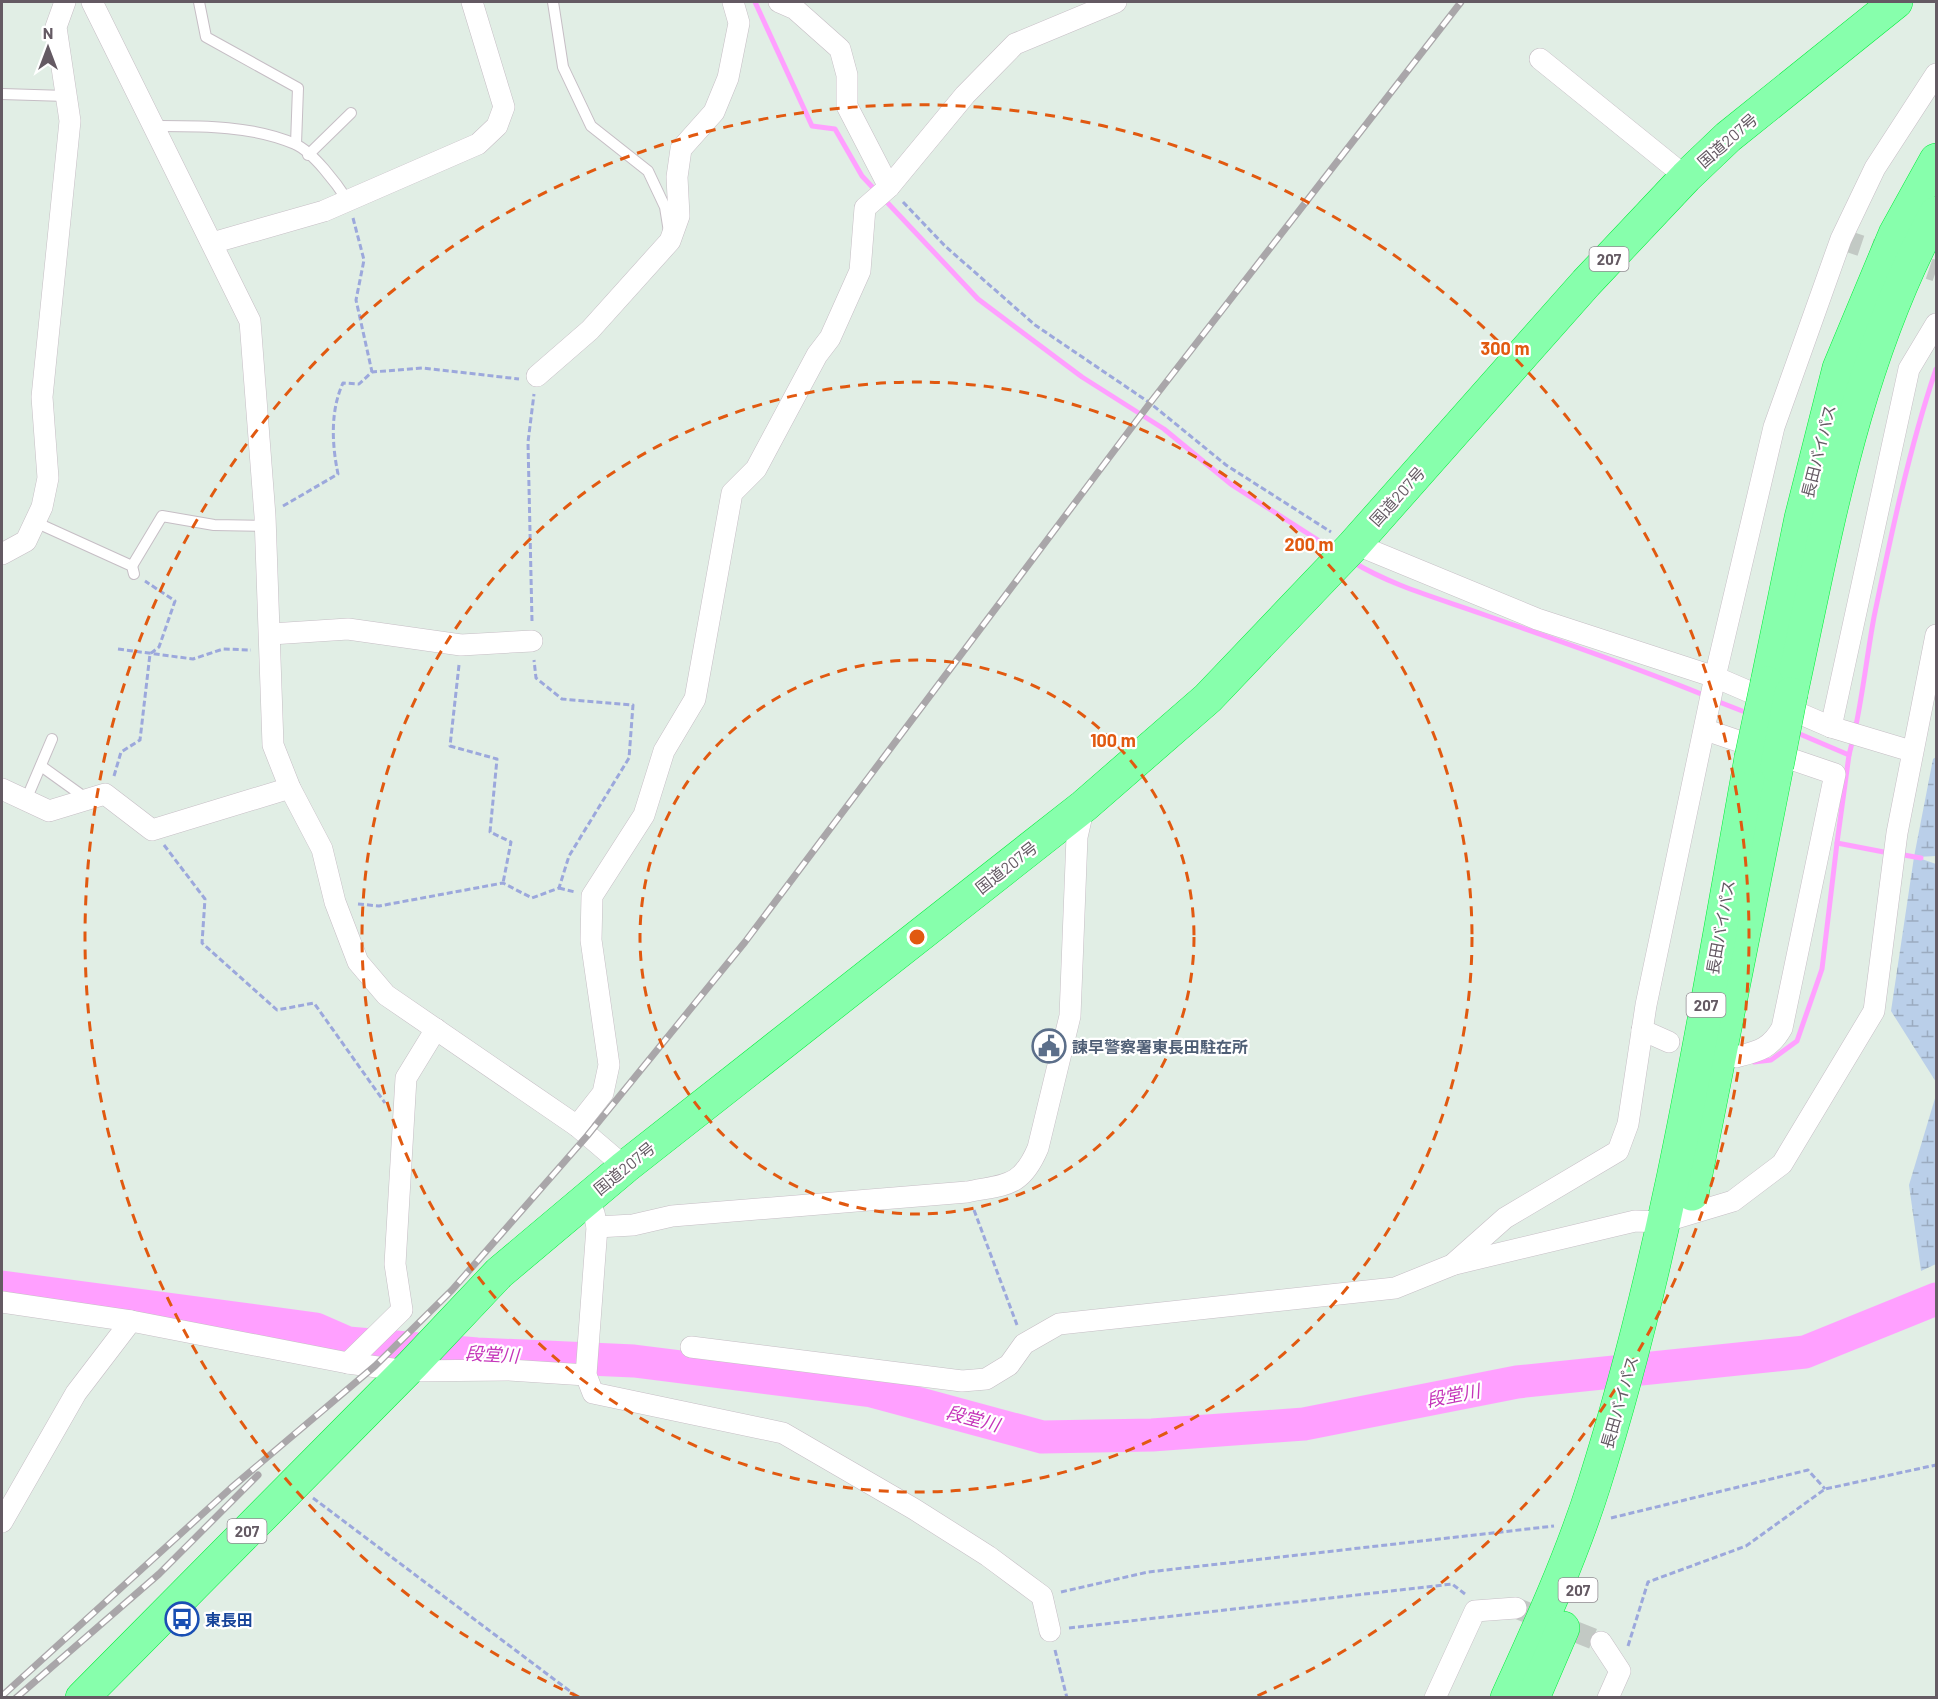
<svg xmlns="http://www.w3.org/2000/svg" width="1938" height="1699" font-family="Barlow,'Noto Sans JP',sans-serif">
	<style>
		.wetland { fill: url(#wetland-marsh) }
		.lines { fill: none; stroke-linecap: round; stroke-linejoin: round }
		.stream { stroke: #ffa0ff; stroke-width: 5 }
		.river { stroke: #ffa0ff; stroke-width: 33 }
		.street-tunnel { stroke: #c2c9c4; stroke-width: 21; stroke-dasharray: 21 10; stroke-linecap: butt }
		.lane-casing { stroke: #c6bec5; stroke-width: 12 }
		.street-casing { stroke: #c6bec5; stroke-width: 22 }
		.highway-casing { stroke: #00ef3b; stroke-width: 34 }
		.path { stroke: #9ca8dc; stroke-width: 3; stroke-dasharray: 6 3; stroke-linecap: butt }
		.lane { stroke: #fff; stroke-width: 10 }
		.street { stroke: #fff; stroke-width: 21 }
		.highway { stroke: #87ffac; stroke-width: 33 }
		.rail-casing { stroke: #a9a6a9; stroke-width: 7 }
		.rail { stroke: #fff; stroke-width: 4.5; stroke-dasharray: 14; stroke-linecap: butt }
		.highway-bridge-casing { stroke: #00ef3b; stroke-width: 34; stroke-linecap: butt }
		.highway-bridge { stroke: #87ffac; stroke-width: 33 }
		.ring { fill: none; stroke: #e15910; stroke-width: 3; stroke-dasharray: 10 8 }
		.labels { text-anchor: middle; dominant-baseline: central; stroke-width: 4.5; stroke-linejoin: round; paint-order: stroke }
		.shield { fill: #fff; stroke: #928c92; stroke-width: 1.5 }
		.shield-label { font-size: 15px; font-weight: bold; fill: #645a63 }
		.street-label { font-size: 16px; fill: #645a63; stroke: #fff }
		.service-label { font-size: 16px; font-weight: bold; fill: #4e5e75; stroke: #fff; text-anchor: start }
		.transit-label { font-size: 16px; font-weight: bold; fill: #164399; stroke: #fff; text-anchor: start }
		.water-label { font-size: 18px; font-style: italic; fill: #c535ba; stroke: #fff }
		.centre { fill: #e15910; stroke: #fff; stroke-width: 3 }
		.ring-label { font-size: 18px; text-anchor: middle; font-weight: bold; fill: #e15910; stroke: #fff; stroke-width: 4.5; stroke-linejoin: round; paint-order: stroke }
	</style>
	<defs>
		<pattern id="wetland-marsh" width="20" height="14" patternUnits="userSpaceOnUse" patternTransform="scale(1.5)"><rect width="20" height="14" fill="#bacfe9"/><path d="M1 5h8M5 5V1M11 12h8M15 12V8" fill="none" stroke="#9babc0"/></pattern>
	</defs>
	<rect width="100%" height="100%" fill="#e1eee5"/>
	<!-- wetland -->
	<g class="wetland">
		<path d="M1936 757V856L1916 857 1936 864V1082L1891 1011 1914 857 1933 759Z"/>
		<path d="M1936 1095V1264L1921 1271 1909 1185Z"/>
	</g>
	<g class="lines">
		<!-- stream -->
		<g class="stream">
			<path d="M755 2 812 126 835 129 862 176 876 191"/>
			<path d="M883 198 978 299 1082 377 1164 429 1232 485 1335 551"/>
			<path d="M1353 562C1392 586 1441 599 1485 615 1559 641 1633 666 1706 696"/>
			<path d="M1714 700 1750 714"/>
			<path d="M1855 730C1863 693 1867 655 1874 617 1891 535 1909 449 1936 369"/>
			<path d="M1795 732 1849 755 1853 739"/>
			<path d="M1849 755 1837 843 1889 853"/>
			<path d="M1898 854 1921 858"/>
			<path d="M1754 1062 1771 1060 1797 1041 1822 969 1837 843"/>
		</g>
		<!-- river -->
		<path class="river" d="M2 1287 316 1329 348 1343 477 1354 634 1361 872 1391 1042 1437 1152 1435 1304 1424 1517 1382 1805 1352 1936 1299"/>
		<!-- street-tunnel -->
		<g class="street-tunnel">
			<path d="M1841 239 1936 271"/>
			<path d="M1516 1608 1601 1642"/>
		</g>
		<!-- lane casing -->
		<g class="lane-casing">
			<g id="lane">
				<path d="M199 2 206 37 298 88 296 144"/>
				<path d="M553 2 563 67 591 126 648 171 665 207 669 232"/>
				<path d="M2 94 66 96"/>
				<path d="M152 126C198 126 252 125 295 144 313 152 337 184 348 201"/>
				<path d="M308 155 351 113"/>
				<path d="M35 522 132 566 134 574"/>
				<path d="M132 566 162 516 214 525 265 526"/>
				<path d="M41 766 87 799"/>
				<path d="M26 800 52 739"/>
			</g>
		</g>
		<!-- street casing -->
		<g class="street-casing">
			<g id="street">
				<path d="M92 2 250 321 265 516 273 745 290 788 322 849 335 902 358 962 386 995 577 1126 625 1167"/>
				<path d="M779 2 795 9 840 49 847 75V106L889 187"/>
				<path d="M1540 59 1686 177"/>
				<path d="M212 243 324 211 478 144 497 126 504 107 472 2"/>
				<path d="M537 376 590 330 670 241 679 216 677 177 681 149 714 112 728 78 739 23 733 2"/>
				<path d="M1355 544 1537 619 1715 677 1831 727 1911 751"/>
				<path d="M2 554 26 541 42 507 48 478 42 397 70 121 56 27 65 2"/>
				<path d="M271 634 348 629 461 645 532 641"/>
				<path d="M1831 727 1909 369 1936 324"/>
				<path d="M1706 730 1835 774 1782 1028C1770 1049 1759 1051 1736 1057"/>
				<path d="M2 789 49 811 105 794 152 830 290 788"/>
				<path d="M1642 1030 1669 1042"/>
				<path d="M577 1126 603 1093 609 1065 591 940 592 896 644 815 664 751 695 699 732 493 756 469 817 355 830 338 860 271 865 208 889 187 965 95 1015 44 1116 2"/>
				<path d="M594 1213 597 1227 586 1375 593 1393 783 1433 914 1509 988 1556 1042 1596 1050 1631"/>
				<path d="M597 1227 633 1225 672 1216 967 1192C1006 1184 1021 1188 1038 1148L1070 1016 1077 837 1084 806"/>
				<path d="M1455 1264 1635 1221 1663 1222 1733 1201 1782 1164 1874 1011 1897 833 1936 635"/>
				<path d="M2 1302 131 1321 348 1363 407 1371 509 1370 586 1375"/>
				<path d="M691 1347 962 1381 986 1379 1009 1365 1024 1344 1059 1324 1395 1288 1452 1265 1505 1218 1618 1151 1628 1124 1646 1005 1715 677 1774 427 1841 239 1875 168 1936 74"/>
				<path d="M348 1363 402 1310 395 1264 406 1078 436 1029"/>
				<path d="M2 1522 76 1393 131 1321"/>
				<path d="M1601 1642 1620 1671 1608 1698"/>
				<path d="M1435 1698 1475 1611 1516 1608"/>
			</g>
		</g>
		<!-- highway casing -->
		<g class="highway-casing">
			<g id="highway">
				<path d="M1767 683 1801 518 1839 368 1895 234 1936 160"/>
				<path d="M1791 694C1827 528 1854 364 1936 213"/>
				<path d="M1692 1194 1777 766"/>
				<path d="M82 1698 412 1365 499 1273 625 1167 1084 806 1208 698 1352 547 1586 283 1686 177 1728 137 1896 2"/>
				<path d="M1507 1698C1539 1628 1571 1558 1594 1485 1669 1248 1707 1002 1751 758"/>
				<path d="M1533 1698 1563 1628"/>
			</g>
		</g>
		<!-- path -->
		<g class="path">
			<path d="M903 202 945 246 1035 325 1150 403 1226 465 1331 532"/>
			<path d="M353 218 364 260 356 300 372 372"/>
			<path d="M283 506 338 474C332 445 330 411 343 383L359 384 372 372 423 368 519 379"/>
			<path d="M532 621 528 442 534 394"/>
			<path d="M118 649 193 659 223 649 251 650"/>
			<path d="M459 665 450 746 497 759 490 832 511 842 503 883"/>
			<path d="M114 776 121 752 140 740 150 654 159 647 175 601 145 581"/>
			<path d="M164 845 205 899 202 943 277 1010 314 1003 385 1103"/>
			<path d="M559 888 575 892"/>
			<path d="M358 904 379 906 503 883 532 898 559 888 569 856 629 758 633 705 562 699 536 678 534 660"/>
			<path d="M974 1210 1017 1325"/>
			<path d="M313 1498 579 1698"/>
			<path d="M1611 1518 1808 1470 1825 1489"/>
			<path d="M1061 1592 1148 1572 1554 1526"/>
			<path d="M1069 1628 1452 1584 1465 1594"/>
			<path d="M1628 1646 1648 1582 1746 1546 1825 1489 1936 1465"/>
			<path d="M1055 1650 1067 1698"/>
		</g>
		<!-- lane -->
		<use href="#lane" class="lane"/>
		<!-- street -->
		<use href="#street" class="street"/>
		<!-- highway -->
		<use href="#highway" class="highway"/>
		<!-- rail casing -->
		<g class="rail-casing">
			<g id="rail">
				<path d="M2 1696 231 1488 375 1366 452 1290 587 1136 745 942 1150 403 1461 2"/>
				<path d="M16 1698 159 1574 258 1475"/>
			</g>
		</g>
		<!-- rail -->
		<use href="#rail" class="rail"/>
		<!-- highway-bridge casing -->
		<g class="highway-bridge-casing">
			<g id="highway-bridge">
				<path d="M1751 758 1767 683"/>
				<path d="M1777 766 1791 694"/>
			</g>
		</g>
		<!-- highway-bridge -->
		<use href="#highway-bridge" class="highway-bridge"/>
	</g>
	<!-- distance rings -->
	<g class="ring">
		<circle cx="917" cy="937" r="277"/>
		<circle cx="917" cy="937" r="555"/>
		<path d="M579 1697A832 832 0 1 1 1255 1697"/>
	</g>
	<!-- icons -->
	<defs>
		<g id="civic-ring" transform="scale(1.725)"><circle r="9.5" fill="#fff" stroke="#5c6f8a" stroke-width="1.5"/><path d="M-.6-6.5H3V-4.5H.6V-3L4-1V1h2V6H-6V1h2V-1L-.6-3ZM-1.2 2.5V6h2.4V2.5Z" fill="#5c6f8a"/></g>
		<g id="bus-ring" transform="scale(1.725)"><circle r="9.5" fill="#fff" stroke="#1a4fb4" stroke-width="1.5"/><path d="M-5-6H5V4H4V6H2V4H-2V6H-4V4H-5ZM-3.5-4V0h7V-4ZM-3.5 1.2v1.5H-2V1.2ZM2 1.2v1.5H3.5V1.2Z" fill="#1a4fb4"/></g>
	</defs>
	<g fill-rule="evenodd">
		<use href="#civic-ring" x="1049" y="1046"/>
		<use href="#bus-ring" x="182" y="1619"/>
	</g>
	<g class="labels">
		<!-- shield labels -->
		<g class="shield">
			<rect x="1589.5" y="247" width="39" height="24" rx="4.5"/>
			<rect x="1686.5" y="993" width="39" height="24" rx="4.5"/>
			<rect x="227.5" y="1519" width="39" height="24" rx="4.5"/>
			<rect x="1558.5" y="1578" width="39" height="24" rx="4.5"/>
		</g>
		<g class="shield-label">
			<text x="1609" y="259">207</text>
			<text x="1706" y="1005">207</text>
			<text x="247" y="1531">207</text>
			<text x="1578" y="1590">207</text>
		</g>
		<!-- street labels -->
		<g class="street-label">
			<text transform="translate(1727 140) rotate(-41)">国道207号</text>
			<text transform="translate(1818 451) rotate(-76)">長田バイパス</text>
			<text transform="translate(1397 496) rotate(-48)">国道207号</text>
			<text transform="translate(1006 867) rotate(-38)">国道207号</text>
			<text transform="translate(1720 927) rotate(-80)">長田バイパス</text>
			<text transform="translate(624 1168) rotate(-39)">国道207号</text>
			<text transform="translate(1619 1402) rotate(-74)">長田バイパス</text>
		</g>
		<!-- service labels -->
		<g class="service-label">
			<text x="1072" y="1046">諫早警察署東長田駐在所</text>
		</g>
		<!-- transit labels -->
		<g class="transit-label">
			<text x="205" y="1619">東長田</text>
		</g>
		<!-- water labels -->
		<g class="water-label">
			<text transform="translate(492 1354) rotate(3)">段堂川</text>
			<text transform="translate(1453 1395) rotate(-11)">段堂川</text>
			<text transform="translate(973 1418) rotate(15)">段堂川</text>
		</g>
	</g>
	<circle cx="917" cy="937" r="9" class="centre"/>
	<g class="ring-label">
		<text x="1505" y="355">300 m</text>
		<text x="1309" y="551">200 m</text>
		<text x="1113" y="747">100 m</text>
	</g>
	<!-- border -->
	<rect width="1938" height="1699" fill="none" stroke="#645a63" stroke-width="6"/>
	<!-- north arrow -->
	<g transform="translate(48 48)" stroke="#ffffff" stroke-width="4.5" paint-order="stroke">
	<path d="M0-4.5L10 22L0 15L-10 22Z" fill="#645a63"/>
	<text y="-9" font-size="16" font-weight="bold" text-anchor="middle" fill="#645a63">N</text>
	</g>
</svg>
